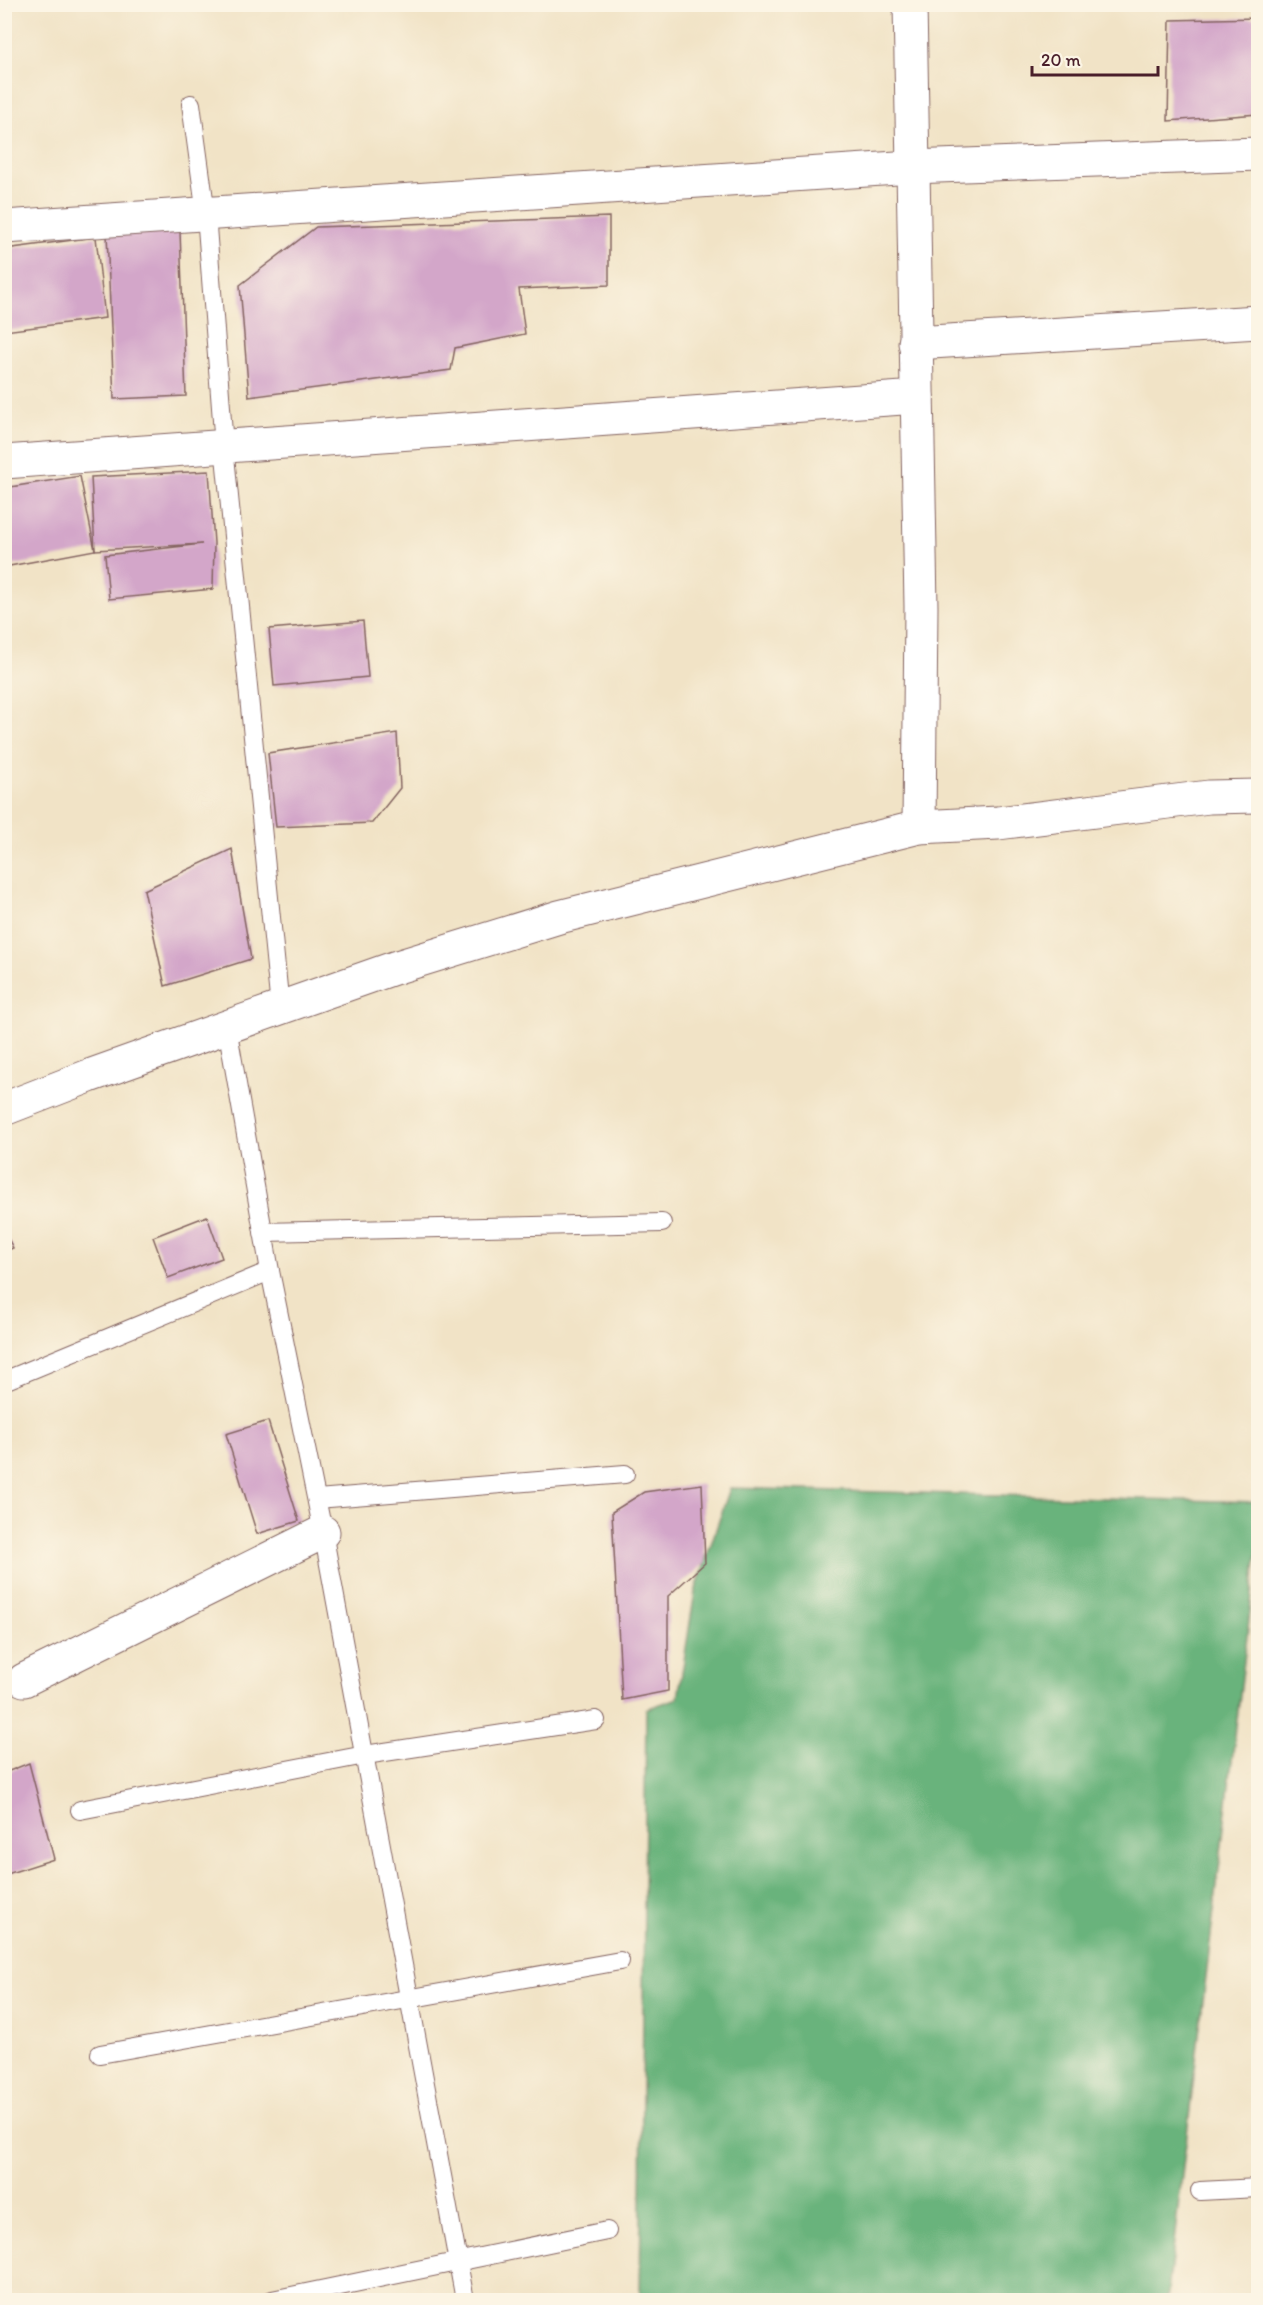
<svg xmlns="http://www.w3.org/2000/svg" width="1263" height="2305" font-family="Itim,sans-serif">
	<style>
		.forest { fill: #69b37b; stroke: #5a6953; stroke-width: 1.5 }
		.building { fill: #d3a6c9 }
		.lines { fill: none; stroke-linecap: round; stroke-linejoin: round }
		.lane-casing { stroke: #846461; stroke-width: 20 }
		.street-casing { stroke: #846461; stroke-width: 35 }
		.lane { stroke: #fff; stroke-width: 18 }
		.street { stroke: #fff; stroke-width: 33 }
	</style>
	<rect width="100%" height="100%" fill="#fcf5e5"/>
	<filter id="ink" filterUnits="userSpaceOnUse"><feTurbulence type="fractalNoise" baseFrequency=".0167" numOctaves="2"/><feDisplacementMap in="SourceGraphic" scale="12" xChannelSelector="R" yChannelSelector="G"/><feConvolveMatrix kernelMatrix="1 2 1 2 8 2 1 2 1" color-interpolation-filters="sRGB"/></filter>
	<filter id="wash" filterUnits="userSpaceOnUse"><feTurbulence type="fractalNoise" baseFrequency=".008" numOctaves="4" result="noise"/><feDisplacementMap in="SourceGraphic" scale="24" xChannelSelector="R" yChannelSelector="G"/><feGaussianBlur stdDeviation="1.35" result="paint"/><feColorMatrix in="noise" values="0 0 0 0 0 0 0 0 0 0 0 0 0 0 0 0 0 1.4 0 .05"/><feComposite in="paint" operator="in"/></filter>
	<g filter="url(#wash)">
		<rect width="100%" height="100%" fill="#f1e3c6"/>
		<!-- forest -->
		<path class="forest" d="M730 1488 1258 1502V1545L1167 2300H640L646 1709 678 1698 695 1592Z"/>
		<g id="blocks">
			<!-- building -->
			<g class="building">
				<path d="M1258 18V114L1168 121 1170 20Z"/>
				<path d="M609 217V285L519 289 525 334 455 348 451 370 249 397 240 285 316 227Z"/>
				<path d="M180 232 186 396 114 399 107 234Z"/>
				<path d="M96 237 105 318 5 331V249Z"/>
				<path d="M209 471 214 543 213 589 109 599 105 555 202 544 95 550 91 477Z"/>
				<path d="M80 476 95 550 4 567V488Z"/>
				<path d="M363 621 368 677 274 686 269 629Z"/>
				<path d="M397 733 400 788 372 823 276 827 268 753Z"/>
				<path d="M232 849 251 959 165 986 144 890Z"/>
				<path d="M207 1216 222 1258 168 1278 153 1237Z"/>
				<path d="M4 1231 13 1248 4 1252Z"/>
				<path d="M268 1421 299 1521 257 1534 226 1434Z"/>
				<path d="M702 1484 705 1563 668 1596V1691L622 1700 612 1512 644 1492Z"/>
				<path d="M29 1763 54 1859 4 1875V1773Z"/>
			</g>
		</g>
	</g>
	<g filter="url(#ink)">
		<use href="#blocks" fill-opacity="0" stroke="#846461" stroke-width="1.5"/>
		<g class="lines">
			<!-- lane casing -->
			<g class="lane-casing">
				<g id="lane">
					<path d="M191 104 206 214 224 446 280 1008"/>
					<path d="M227 1027 270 1271 323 1532 465 2300"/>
					<path d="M263 1232 662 1223"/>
					<path d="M4 1381 270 1271"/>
					<path d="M317 1499 625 1474"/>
					<path d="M80 1810 365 1755 596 1720"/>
					<path d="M100 2054 620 1961"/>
					<path d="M1200 2191 1258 2188"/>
					<path d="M272 2300 607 2231"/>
				</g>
			</g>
			<!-- street casing -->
			<g class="street-casing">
				<g id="street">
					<path d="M910 4 921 607 919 827"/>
					<path d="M4 227 912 167 1258 154"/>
					<path d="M915 343 1258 322"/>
					<path d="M4 462 917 397"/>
					<path d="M4 1109 89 1076 280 1008 394 968 559 917 919 827 998 823 1209 797 1258 796"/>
					<path d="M24 1680 323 1532"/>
				</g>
			</g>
			<!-- lane -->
			<use href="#lane" class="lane"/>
			<!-- street -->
			<use href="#street" class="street"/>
		</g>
	</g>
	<!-- margin -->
	<rect width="1263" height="2305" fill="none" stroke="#fcf5e5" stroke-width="24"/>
	<!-- scale -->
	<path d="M1032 66v9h126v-9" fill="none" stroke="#4a1f2b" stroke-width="3"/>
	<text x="1041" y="66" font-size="18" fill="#4a1f2b" stroke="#fcf5e5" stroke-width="4.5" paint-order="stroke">20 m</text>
</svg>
